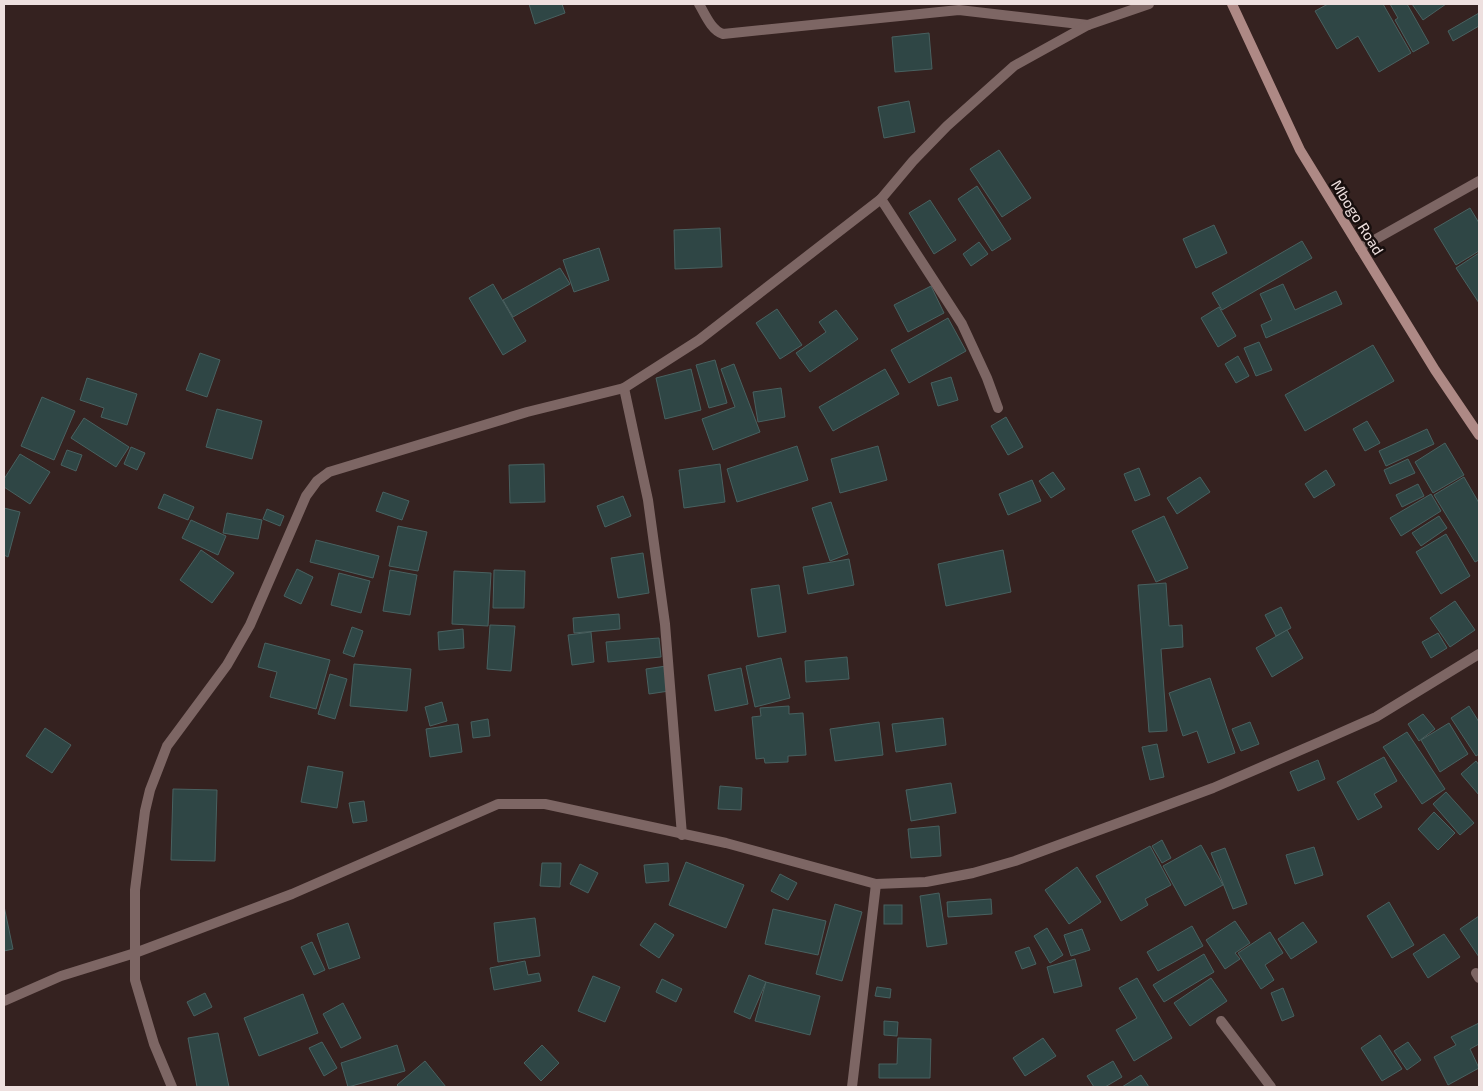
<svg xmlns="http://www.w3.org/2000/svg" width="1483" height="1091" font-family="'Exo 2',sans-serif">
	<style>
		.building { fill: #2f4645; stroke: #496160 }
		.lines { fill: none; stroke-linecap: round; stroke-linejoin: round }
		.minor { stroke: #7d6664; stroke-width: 10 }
		.secondary { stroke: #ae8985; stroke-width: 10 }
		.labels { text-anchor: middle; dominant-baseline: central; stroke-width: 5; stroke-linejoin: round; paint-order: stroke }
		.street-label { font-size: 15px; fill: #eee0df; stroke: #170e0d }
	</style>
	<rect width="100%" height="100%" fill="#352220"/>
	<!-- building -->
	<g class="building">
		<path d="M529 4H562L565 13 535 24Z"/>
		<path d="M1328 4H1383L1411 53 1379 72 1358 36 1337 49 1315 11Z"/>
		<path d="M1390 4H1407L1429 43 1413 52 1395 20 1398 18Z"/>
		<path d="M1412 4H1446L1423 20Z"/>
		<path d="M1479 13V26L1453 41 1448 31Z"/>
		<path d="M929 33 932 69 895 72 892 37Z"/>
		<path d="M909 101 915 132 884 138 878 107Z"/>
		<path d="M999 150 1031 198 1002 217 970 169Z"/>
		<path d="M977 186 1011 239 992 251 958 199Z"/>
		<path d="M930 200 956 240 934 254 909 213Z"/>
		<path d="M1470 208 1479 223V251L1456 265 1434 229Z"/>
		<path d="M1214 225 1227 253 1196 268 1183 239Z"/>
		<path d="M720 228 722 267 675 269 674 230Z"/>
		<path d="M1302 241 1312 258 1222 310 1212 293Z"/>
		<path d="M979 242 988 254 971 266 963 254Z"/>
		<path d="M599 248 609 280 574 292 563 260Z"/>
		<path d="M1479 253V303L1456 268Z"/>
		<path d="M560 268 570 284 513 317 503 300Z"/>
		<path d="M493 284 526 341 503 355 469 298Z"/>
		<path d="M1283 284 1295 310 1336 291 1342 304 1266 338 1261 325 1272 320 1260 294Z"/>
		<path d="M931 286 944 313 908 332 894 305Z"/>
		<path d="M1219 307 1236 336 1218 347 1201 318Z"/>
		<path d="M777 309 802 345 780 359 756 323Z"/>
		<path d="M836 310 858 339 810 372 796 353 826 332 819 322Z"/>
		<path d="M948 318 966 351 909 383 891 350Z"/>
		<path d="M1259 342 1272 370 1256 376 1244 348Z"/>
		<path d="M1373 345 1394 381 1305 431 1285 395Z"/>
		<path d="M200 353 220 360 207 397 186 390Z"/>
		<path d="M1238 356 1249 376 1236 383 1225 364Z"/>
		<path d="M715 360 727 403 709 408 696 365Z"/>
		<path d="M734 364 760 432 713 450 702 419 735 407 721 369Z"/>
		<path d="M691 369 701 410 665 419 656 378Z"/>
		<path d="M885 369 899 394 833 431 819 407Z"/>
		<path d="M951 377 958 400 938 406 931 383Z"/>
		<path d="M87 378 137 394 127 425 101 417 104 408 80 400Z"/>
		<path d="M781 388 785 417 758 422 753 392Z"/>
		<path d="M42 397 75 411 54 460 21 446Z"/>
		<path d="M217 409 262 421 252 459 206 447Z"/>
		<path d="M1006 417 1023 447 1008 455 991 426Z"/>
		<path d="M84 418 129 447 116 467 71 438Z"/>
		<path d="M1367 421 1380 443 1365 451 1353 429Z"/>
		<path d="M1427 429 1434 444 1386 466 1379 451Z"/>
		<path d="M1445 443 1464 475 1433 493 1415 462Z"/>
		<path d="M797 446 808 480 737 502 727 469Z"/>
		<path d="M878 446 887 480 840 493 831 459Z"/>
		<path d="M131 447 145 453 137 470 124 464Z"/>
		<path d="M67 450 82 455 76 471 61 465Z"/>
		<path d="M20 454 50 472 30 504 4 487V479Z"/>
		<path d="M1408 459 1415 473 1390 484 1384 470Z"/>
		<path d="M544 464 545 502 510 503 509 465Z"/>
		<path d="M720 464 725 502 684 508 679 470Z"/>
		<path d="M1139 468 1150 495 1135 501 1124 474Z"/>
		<path d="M1326 470 1335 485 1314 498 1305 484Z"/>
		<path d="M1053 472 1065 489 1051 498 1039 481Z"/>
		<path d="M1200 477 1210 492 1177 514 1167 498Z"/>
		<path d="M1464 477 1479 503V560L1475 562 1434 495Z"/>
		<path d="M1032 480 1041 501 1008 515 999 494Z"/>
		<path d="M1418 484 1424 496 1402 507 1396 495Z"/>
		<path d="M383 492 409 501 402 520 376 511Z"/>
		<path d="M164 494 194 507 188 520 158 508Z"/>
		<path d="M1431 494 1441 511 1401 536 1390 518Z"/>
		<path d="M623 496 631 516 605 527 597 506Z"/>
		<path d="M831 502 848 554 830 561 812 508Z"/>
		<path d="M4 508 20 512 8 557 4 555Z"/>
		<path d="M267 509 284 516 280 526 263 519Z"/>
		<path d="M227 513 262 520 258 539 223 533Z"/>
		<path d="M1164 516 1188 568 1156 582 1132 531Z"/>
		<path d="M1439 516 1447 528 1421 546 1412 533Z"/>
		<path d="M191 520 226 536 218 555 182 538Z"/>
		<path d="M398 526 427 532 418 571 389 566Z"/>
		<path d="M1446 534 1470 576 1441 594 1416 552Z"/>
		<path d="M316 540 379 556 373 578 310 562Z"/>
		<path d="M201 550 234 573 212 603 180 580Z"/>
		<path d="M1003 550 1011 592 946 606 938 564Z"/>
		<path d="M643 553 649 593 618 598 611 558Z"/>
		<path d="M849 559 854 585 808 594 803 567Z"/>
		<path d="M297 569 313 577 301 604 284 596Z"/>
		<path d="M390 570 417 575 410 615 383 611Z"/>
		<path d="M494 570 525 571 524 608H493Z"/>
		<path d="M454 571 491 573 488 626 452 624Z"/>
		<path d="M339 573 370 581 361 613 331 605Z"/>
		<path d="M1166 583 1169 626 1182 625 1183 647 1161 649 1167 731 1149 732 1138 585Z"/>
		<path d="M779 585 786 632 758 637 751 589Z"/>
		<path d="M1455 601 1475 630 1450 647 1430 618Z"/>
		<path d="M1281 607 1291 628 1276 636 1265 615Z"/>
		<path d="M619 614 620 629 574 633 573 618Z"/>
		<path d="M490 625 515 626 511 671 487 669Z"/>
		<path d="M352 627 363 631 354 657 343 653Z"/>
		<path d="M463 629 464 648 439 650 438 632Z"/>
		<path d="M1287 630 1303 658 1272 677 1256 648Z"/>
		<path d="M591 632 594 662 572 665 568 635Z"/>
		<path d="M1438 633 1447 648 1431 658 1422 642Z"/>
		<path d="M659 638 661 657 608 662 606 642Z"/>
		<path d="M265 643 330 660 316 709 270 697 277 672 258 667Z"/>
		<path d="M847 657 849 679 806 682 805 661Z"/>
		<path d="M781 658 790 698 755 707 746 666Z"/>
		<path d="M354 664 411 669 407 711 350 706Z"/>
		<path d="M666 666 669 691 649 694 646 669Z"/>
		<path d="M741 668 748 704 715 711 708 675Z"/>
		<path d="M330 674 347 679 335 719 318 714Z"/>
		<path d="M1210 678 1235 753 1208 763 1197 731 1183 736 1169 693Z"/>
		<path d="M442 702 447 721 430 726 425 707Z"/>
		<path d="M789 706V714L803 713 806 755 788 756V762L765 763 764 758 756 759 752 717 761 716 760 708Z"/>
		<path d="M1469 706 1479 722V754L1476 756 1451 718Z"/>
		<path d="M1423 714 1435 729 1419 741 1408 724Z"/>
		<path d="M943 718 946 745 896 752 892 724Z"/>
		<path d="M488 719 490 736 473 738 471 722Z"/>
		<path d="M879 722 883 755 835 761 830 729Z"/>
		<path d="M1250 722 1259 744 1241 751 1232 729Z"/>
		<path d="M1449 723 1468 754 1440 772 1421 740Z"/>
		<path d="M458 724 462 752 430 757 426 729Z"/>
		<path d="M45 728 71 745 52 773 26 756Z"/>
		<path d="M1407 732 1445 789 1422 804 1383 747Z"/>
		<path d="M1157 744 1164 777 1150 780 1142 747Z"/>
		<path d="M1384 757 1397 781 1374 794 1382 807 1358 820 1337 782Z"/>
		<path d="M1318 760 1325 779 1298 791 1290 772Z"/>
		<path d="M1476 761 1479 765V795L1461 774Z"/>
		<path d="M308 766 343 772 337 808 301 802Z"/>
		<path d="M951 783 956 813 911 821 906 790Z"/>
		<path d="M720 786 742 788 741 810 718 809Z"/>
		<path d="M173 789 217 790 215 861 171 860Z"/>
		<path d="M1446 792 1474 823 1460 835 1433 804Z"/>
		<path d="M364 801 367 821 353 823 349 803Z"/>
		<path d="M1434 812 1455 833 1438 850 1418 829Z"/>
		<path d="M939 826 941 856 911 858 908 829Z"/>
		<path d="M1162 840 1171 858 1162 863 1152 846Z"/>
		<path d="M1201 845 1223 885 1185 906 1163 866Z"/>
		<path d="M1150 846 1171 885 1145 899 1148 905 1121 921 1096 876Z"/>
		<path d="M1314 847 1323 875 1295 884 1286 855Z"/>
		<path d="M1225 848 1247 904 1233 909 1211 853Z"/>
		<path d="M686 862 744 885 726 928 669 905Z"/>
		<path d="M542 863H561L560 887 540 886Z"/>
		<path d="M668 863 669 881 646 883 644 865Z"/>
		<path d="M580 864 598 873 588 893 570 884Z"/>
		<path d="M1077 867 1101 902 1069 924 1045 890Z"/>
		<path d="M780 874 797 883 788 900 771 891Z"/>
		<path d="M939 893 947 944 927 947 920 896Z"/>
		<path d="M991 899 992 914 948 917 947 902Z"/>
		<path d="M1389 902 1414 945 1392 958 1367 916Z"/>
		<path d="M835 904 862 912 842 981 816 974Z"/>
		<rect x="884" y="905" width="18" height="19"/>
		<path d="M4 906 13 949 4 951Z"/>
		<path d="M773 909 826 921 818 955 765 944Z"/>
		<path d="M1479 916V957L1460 929Z"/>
		<path d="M535 918 540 956 498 962 494 923Z"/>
		<path d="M1235 921 1250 943 1235 953 1240 959 1225 969 1206 940Z"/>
		<path d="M1303 922 1317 942 1291 959 1278 939Z"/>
		<path d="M348 923 360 958 329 969 317 934Z"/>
		<path d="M655 923 674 935 659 958 640 945Z"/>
		<path d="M1192 926 1203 946 1158 971 1147 952Z"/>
		<path d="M1047 928 1063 955 1050 963 1034 936Z"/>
		<path d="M1082 929 1090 950 1071 956 1064 935Z"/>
		<path d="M1270 932 1283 953 1265 965 1274 980 1261 989 1238 953Z"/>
		<path d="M1444 934 1460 957 1428 978 1413 954Z"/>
		<path d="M312 942 325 970 314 975 301 947Z"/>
		<path d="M1029 947 1036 964 1022 969 1015 952Z"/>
		<path d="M1204 954 1214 972 1164 1002 1153 985Z"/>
		<path d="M1075 959 1082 986 1054 993 1047 967Z"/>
		<path d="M525 961 528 975 539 973 541 981 494 990 490 968Z"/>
		<path d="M749 975 766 982 750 1019 734 1012Z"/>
		<path d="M593 976 620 987 605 1022 578 1011Z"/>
		<path d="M1137 978 1172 1038 1134 1061 1116 1030 1137 1018 1119 988Z"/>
		<path d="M1211 978 1227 1001 1190 1026 1174 1003Z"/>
		<path d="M662 979 682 989 676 1002 656 992Z"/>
		<path d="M766 982 820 996 810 1035 755 1021Z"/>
		<path d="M877 987 891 989 890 998 875 996Z"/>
		<path d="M1283 988 1294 1016 1282 1021 1271 993Z"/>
		<path d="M205 993 212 1007 194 1016 187 1002Z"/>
		<path d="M303 994 318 1033 259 1056 244 1018Z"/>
		<path d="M343 1003 361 1038 341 1048 323 1014Z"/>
		<path d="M884 1021 898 1022 897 1036 884 1035Z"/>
		<path d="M1479 1023V1044L1470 1049 1479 1068 1448 1085 1434 1057 1456 1045 1451 1037Z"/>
		<path d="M218 1033 229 1087H197L188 1038Z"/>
		<path d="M1380 1035 1402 1069 1382 1081 1361 1048Z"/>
		<path d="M898 1038 931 1039 930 1078H879V1064H897Z"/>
		<path d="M1043 1038 1056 1056 1025 1076 1013 1058Z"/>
		<path d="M322 1042 337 1068 324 1076 309 1048Z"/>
		<path d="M1408 1042 1421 1060 1407 1070 1394 1051Z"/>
		<path d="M397 1045 405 1071 348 1087 341 1063Z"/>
		<path d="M542 1045 559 1063 541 1081 524 1063Z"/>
		<path d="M425 1061 446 1087H399L397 1085Z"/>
		<path d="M1113 1061 1122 1077 1105 1087H1094L1087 1076Z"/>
		<path d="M1141 1075 1149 1087H1122Z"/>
	</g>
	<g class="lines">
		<!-- minor -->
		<g class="minor">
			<path d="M699 4C705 14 711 30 723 34L959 10 1088 25"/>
			<path d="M881 199 962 324 987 378 998 408"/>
			<path d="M1360 248 1479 181"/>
			<path d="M624 388 648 500 665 624 682 835"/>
			<path d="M1476 973 1479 978"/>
			<path d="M4 1001 61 976 135 953 292 894 498 804H545L726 843 876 884 926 882 973 873 1015 861 1132 818 1213 788 1324 740 1376 717 1479 654"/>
			<path d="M1221 1021 1271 1087"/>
			<path d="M172 1087 154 1044 135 980V890L145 811 150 790 167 746 227 665 250 625 306 496 317 481 329 472 527 412 624 388 699 340 881 199 913 161 947 126 1014 66 1088 25 1149 4"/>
			<path d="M852 1087 876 884"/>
		</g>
		<!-- secondary -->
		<path class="secondary" d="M1232 4 1300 150 1435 370 1479 435"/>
	</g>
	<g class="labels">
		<!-- street labels -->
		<g class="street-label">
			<text transform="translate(1358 217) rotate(58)">Mbogo Road</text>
		</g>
	</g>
	<!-- border -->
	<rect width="1483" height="1091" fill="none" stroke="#eee0df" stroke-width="10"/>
</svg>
